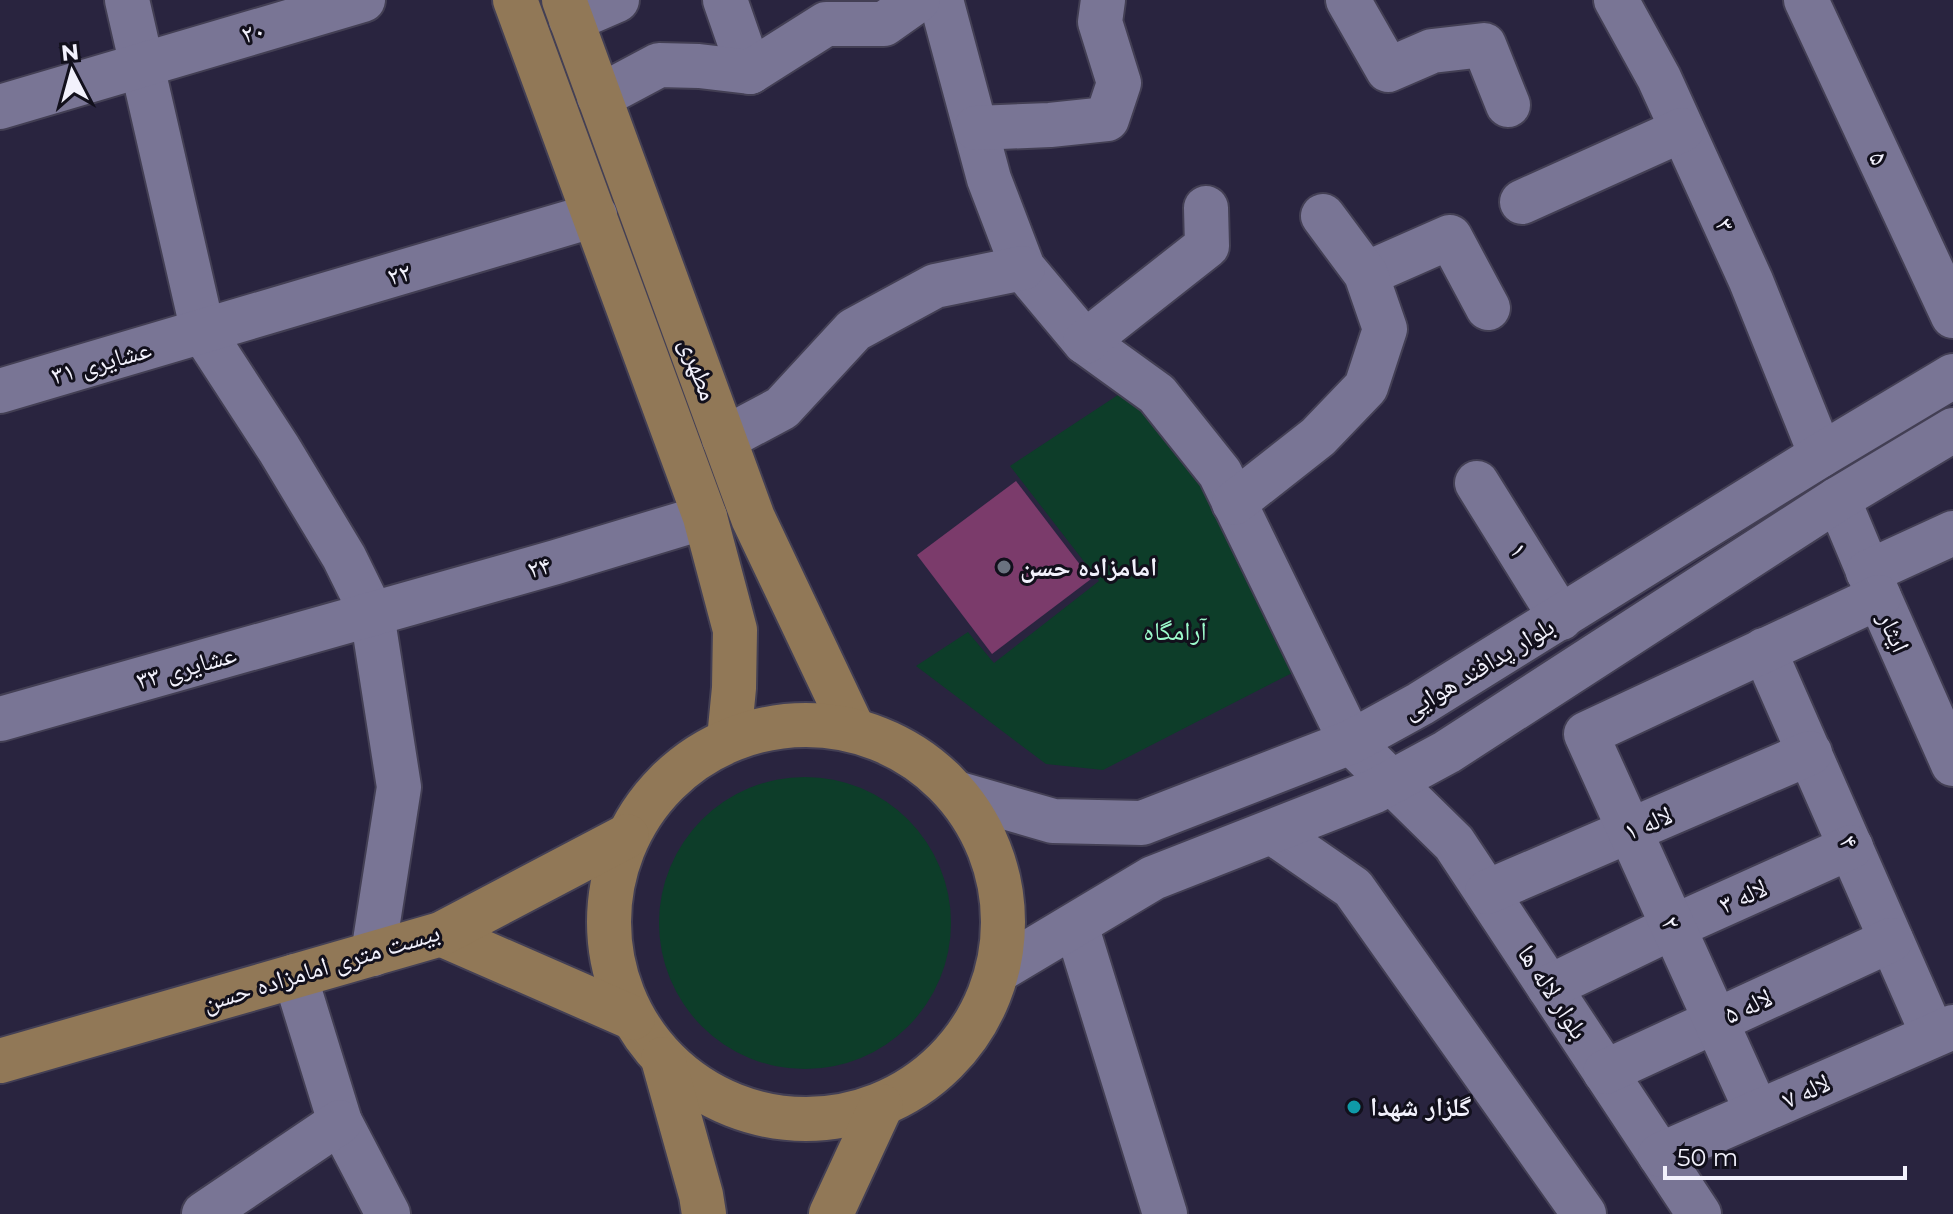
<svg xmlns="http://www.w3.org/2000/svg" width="1953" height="1214" font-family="Montserrat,'Noto Naskh Arabic',sans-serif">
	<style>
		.green { fill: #0d3d29 }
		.building { fill: #7b3b6b }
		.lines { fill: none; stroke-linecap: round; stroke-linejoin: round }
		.minor-casing { stroke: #433f54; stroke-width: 48 }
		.major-casing { stroke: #433f54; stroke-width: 48 }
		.minor { stroke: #797595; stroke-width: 44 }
		.major { stroke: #917857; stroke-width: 44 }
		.worship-dot { fill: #6b7280; stroke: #12101c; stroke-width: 3 }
		.culture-dot { fill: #0f9aa8; stroke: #12101c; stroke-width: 3 }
		.labels { text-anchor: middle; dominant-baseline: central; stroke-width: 6; stroke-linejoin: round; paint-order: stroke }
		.street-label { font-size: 26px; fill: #f2f1fc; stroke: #12101c }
		.poi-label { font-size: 26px; font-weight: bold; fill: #f2f1fc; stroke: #12101c; text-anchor: start }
		.park-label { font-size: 26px; fill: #9cfacb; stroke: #12101c }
	</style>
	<rect width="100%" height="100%" fill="#29243f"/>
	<!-- green -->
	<g class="green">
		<path d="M1127 389 1193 470 1298 670 1103 770 1046 764 916 666 968 632 994 663 1099 581 1010 466Z"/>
		<circle cx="805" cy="923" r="146"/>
	</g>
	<!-- building -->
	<path class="building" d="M1016 481 1091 579 992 654 917 555Z"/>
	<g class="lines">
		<!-- minor casing -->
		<g class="minor-casing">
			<g id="minor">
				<path d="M127 0 203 332 279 449 344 557 372 614 399 787 373 954"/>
				<path d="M725 0 750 72"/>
				<path d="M941 0 989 179 1023 268 1085 342 1157 394 1220 473 1351 742 1454 843 1699 1214"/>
				<path d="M1348 0 1388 70 1432 51 1484 45 1508 105"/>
				<path d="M1616 0 1659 78 1751 281 1821 455"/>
				<path d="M1806 0 1953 316"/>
				<path d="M571 20 617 0"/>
				<path d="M599 97 659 65 699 66 750 72 826 24H884L918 0"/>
				<path d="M0 107 363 0"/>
				<path d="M976 128 1050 125 1107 119 1119 83 1100 22 1103 0"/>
				<path d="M1522 202 1682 130"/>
				<path d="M1366 274 1450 237 1488 308"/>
				<path d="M1085 342 1207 246 1206 208"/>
				<path d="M0 391 595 215"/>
				<path d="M724 439 782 408 854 330 935 286 1023 268"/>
				<path d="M1477 483 1561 618"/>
				<path d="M1838 499 1879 597 1953 764"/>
				<path d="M1234 503 1318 437 1366 387 1385 329 1366 274 1323 216"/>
				<path d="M1868 572 1953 533"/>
				<path d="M1764 650 1933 1035"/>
				<path d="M0 719 556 562 705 517"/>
				<path d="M959 794 1053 821 1142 823 1351 742 1420 704 1821 455 1953 376"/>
				<path d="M1272 832 1353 888 1584 1214"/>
				<path d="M1487 892 1810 753"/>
				<path d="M1076 925 1165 1214"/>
				<path d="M999 970 1153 878 1375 791 1447 752 1838 499 1953 430"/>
				<path d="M295 976 340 1122 388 1214"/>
				<path d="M1549 987 1673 927 1851 847"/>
				<path d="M1605 1072 1891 940"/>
				<path d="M1757 1112 1586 734 1879 597"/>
				<path d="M1660 1155 1953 1027"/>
				<path d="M204 1214 340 1122"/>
			</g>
		</g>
		<!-- major casing -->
		<g class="major-casing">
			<g id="major">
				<path d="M515 0 705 517 735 630 734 688 729 739"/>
				<path d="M564 0 753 518 853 729"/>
				<circle cx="806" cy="922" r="197"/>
				<path d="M441 934 633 1018"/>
				<path d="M663 1059 701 1195 704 1214"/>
				<path d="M0 1061 441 934 627 836"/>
				<path d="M831 1214 881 1106"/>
			</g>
		</g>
		<!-- minor -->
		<use href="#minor" class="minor"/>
		<!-- major -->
		<use href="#major" class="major"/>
	</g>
	<!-- markers -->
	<circle class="worship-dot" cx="1004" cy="567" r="8"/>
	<circle class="culture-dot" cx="1354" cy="1107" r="8"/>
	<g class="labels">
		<!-- street labels -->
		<g class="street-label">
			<text transform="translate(253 32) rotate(-16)">۲۰</text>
			<text transform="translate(1879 158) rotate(65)">۵</text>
			<text transform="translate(1725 225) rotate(66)">۳</text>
			<text transform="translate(399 274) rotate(-16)">۲۲</text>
			<text transform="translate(101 362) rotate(-16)">عشایری ۳۱</text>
			<text transform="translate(699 369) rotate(70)">مطهری</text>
			<text transform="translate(1519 550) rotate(58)">۱</text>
			<text transform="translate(539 567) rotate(-16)">۲۴</text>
			<text transform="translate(1894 632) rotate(66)">ایثار</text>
			<text transform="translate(186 667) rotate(-16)">عشایری ۳۳</text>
			<text transform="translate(1478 668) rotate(-31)">بلوار پدافند هوایی</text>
			<text transform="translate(1648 823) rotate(-23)">لاله ۱</text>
			<text transform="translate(1849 842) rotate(66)">۴</text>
			<text transform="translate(1743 896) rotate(-24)">لاله ۳</text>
			<text transform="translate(1671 923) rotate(66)">۲</text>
			<text transform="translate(321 967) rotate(-17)">بیست متری امامزاده حسن</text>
			<text transform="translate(1553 992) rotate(57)">بلوار لاله ها</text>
			<text transform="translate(1748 1006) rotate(-25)">لاله ۵</text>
			<text transform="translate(1806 1091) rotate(-24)">لاله ۷</text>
		</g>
		<!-- poi labels -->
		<g class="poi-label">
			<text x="1020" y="567">امامزاده حسن</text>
			<text x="1370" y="1107">گلزار شهدا</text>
		</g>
		<!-- park labels -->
		<g class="park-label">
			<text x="1175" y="631">آرامگاه</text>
		</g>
	</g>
	<!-- north arrow -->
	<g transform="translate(72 72) rotate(354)" stroke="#12101c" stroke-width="6" paint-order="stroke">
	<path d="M0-6L14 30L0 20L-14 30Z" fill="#f2f1fc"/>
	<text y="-12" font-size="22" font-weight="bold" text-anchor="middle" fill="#f2f1fc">N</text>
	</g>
	<!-- scale -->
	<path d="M1665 1166v12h240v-12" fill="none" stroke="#f2f1fc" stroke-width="4"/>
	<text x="1677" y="1166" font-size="24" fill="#f2f1fc" stroke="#12101c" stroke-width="6" paint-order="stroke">50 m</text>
</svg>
